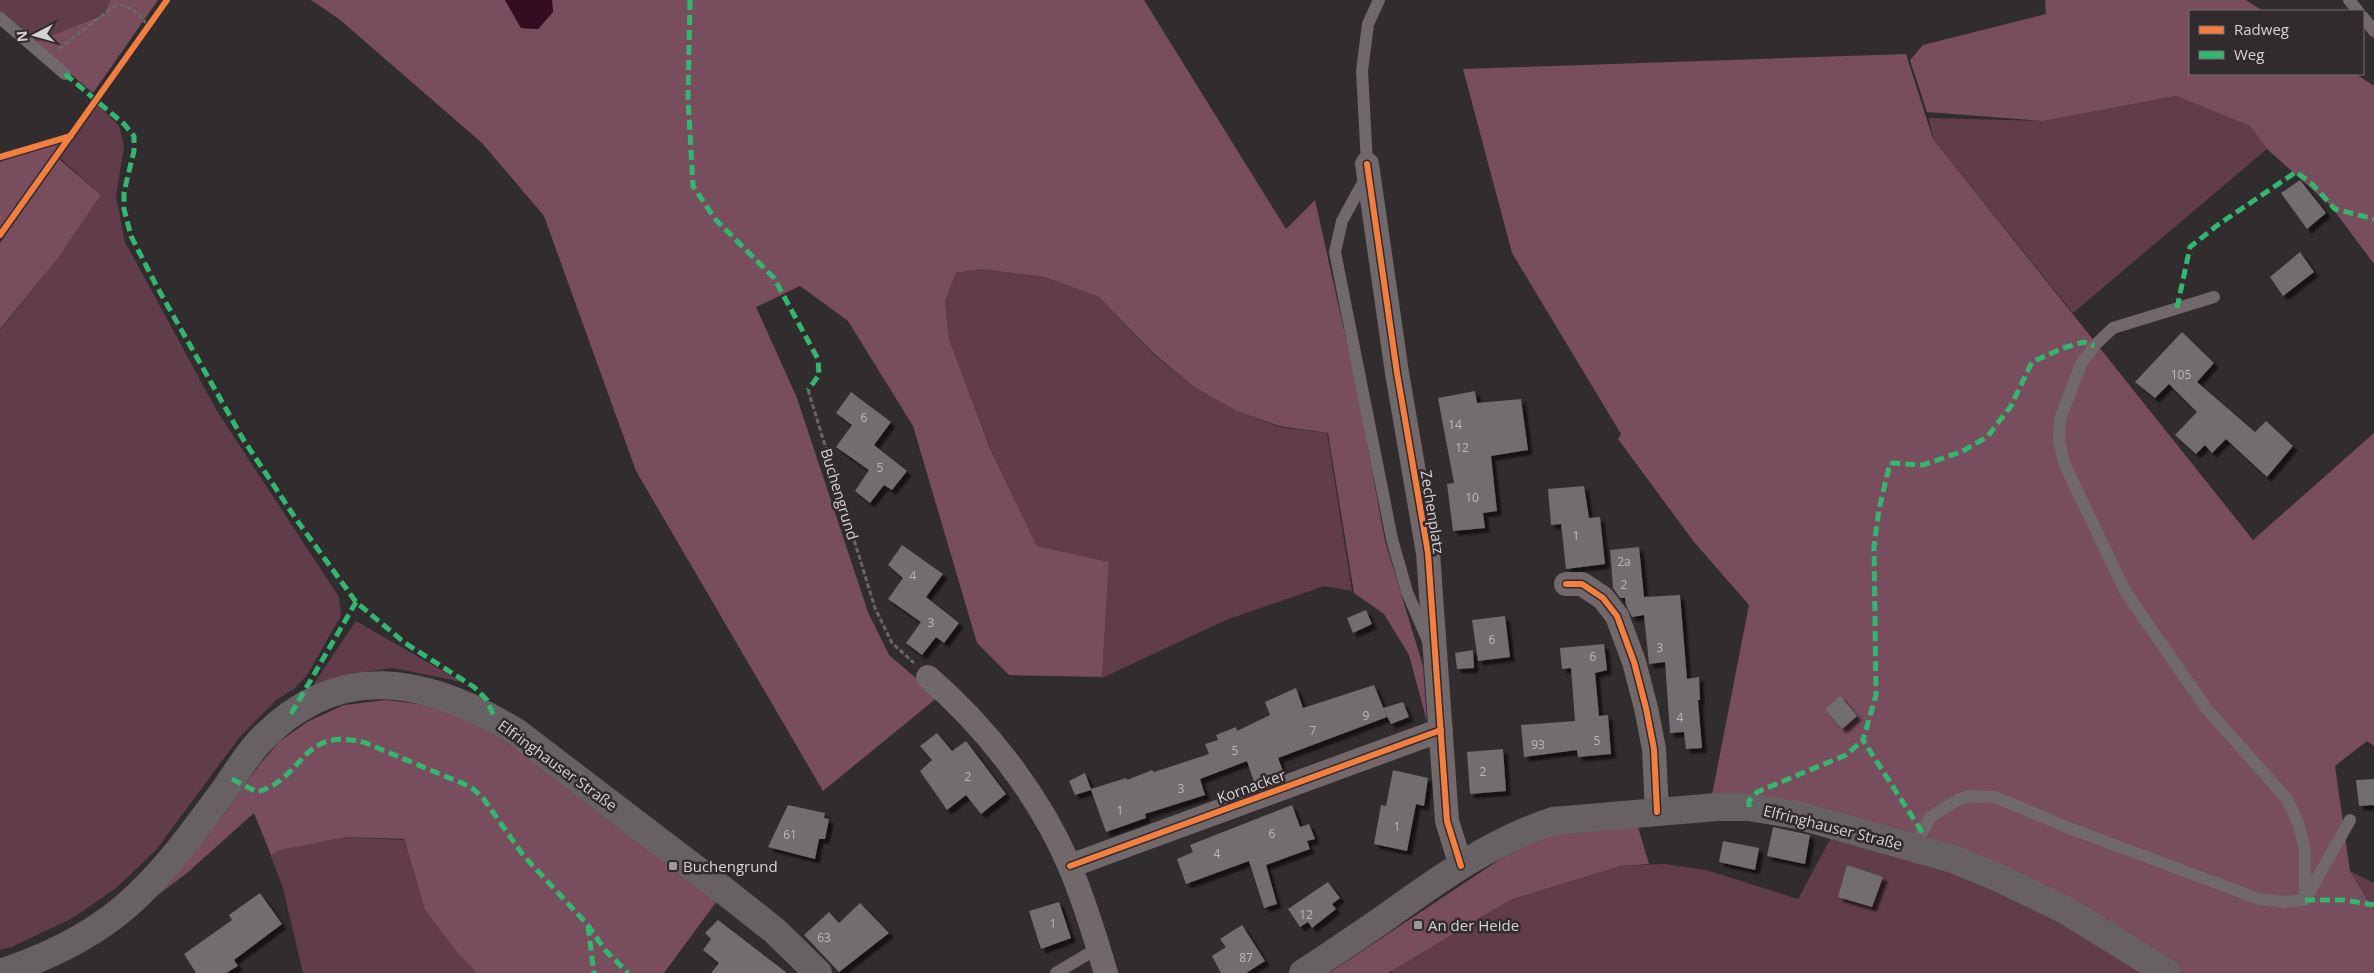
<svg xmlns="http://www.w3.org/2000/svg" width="2374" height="973" font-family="'Open Sans',sans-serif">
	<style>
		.green { fill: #613d4c }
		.forest { fill: #784d5e }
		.water { fill: #340d20 }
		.building { fill: #716d6f; filter: url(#shadow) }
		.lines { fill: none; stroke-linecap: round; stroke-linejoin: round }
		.path { stroke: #6a6567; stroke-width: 3; stroke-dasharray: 5 2.5; stroke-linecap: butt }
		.lane { stroke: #70686a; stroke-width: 12 }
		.street { stroke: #70686a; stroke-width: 24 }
		.secondary { stroke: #686164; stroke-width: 28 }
		.quiet { stroke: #33b770; stroke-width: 5; stroke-dasharray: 10 5; stroke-linecap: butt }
		.cycleway-casing { stroke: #322b2e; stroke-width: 9 }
		.cycleway { stroke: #f27e40; stroke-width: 6 }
		.poi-dot { fill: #9c989a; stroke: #322b2e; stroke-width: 2 }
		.labels { text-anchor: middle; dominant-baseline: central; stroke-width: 5; stroke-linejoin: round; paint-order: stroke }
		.number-label { font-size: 12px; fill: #bdb9bb }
		.street-label { font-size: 15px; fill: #d6d2d4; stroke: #322b2e }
		.poi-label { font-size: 15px; fill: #d6d2d4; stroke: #322b2e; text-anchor: start }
	</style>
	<defs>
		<filter id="shadow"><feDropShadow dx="4.5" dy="4.5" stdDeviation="1" flood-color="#0009"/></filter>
	</defs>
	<rect width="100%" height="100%" fill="#312c2e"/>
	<!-- green -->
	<g class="green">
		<path d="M0 0H110L104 13 34 44 0 12Z"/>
		<path d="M2176 96 2250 126 2267 149 2073 313 1933 139 1929 118 2043 121Z"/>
		<path d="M97 104 119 126 124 146 116 196 125 242 217 411 339 597 341 616 307 675 294 689 276 700 239 738 156 850 115 889 71 919 11 947 0 950V330L59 257 101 195 60 158Z"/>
		<path d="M981 269 1045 277 1099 297 1153 354 1194 387 1238 411 1279 427 1327 433 1352 591 1324 586 1226 620 1102 678 1109 562 1037 546 990 447 949 339 945 301 956 273Z"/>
		<path d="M356 621 462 682 393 668 356 673 313 685Z"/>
		<path d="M1832 836C1887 851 1944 865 1995 888 2048 912 2096 943 2145 973H1392V970L1510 900 1622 866 1664 864 1706 870 1798 899Z"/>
		<path d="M346 837 404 840 425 910 459 955 477 973H303L283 888 270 854 281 849Z"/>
		<path d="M2350 871 2374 883V909Z"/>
	</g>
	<!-- forest -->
	<g class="forest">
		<path d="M110 0H158L93 93 34 43 104 14Z"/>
		<path d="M311 0H505L521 28 538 29 553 12 552 0H1144L1286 229 1315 200 1356 384 1385 541 1423 666 1427 722 1409 655 1384 614 1354 593 1328 433 1279 426 1237 411 1194 387 1153 353 1099 297 1045 277 981 269 956 273 945 301 949 339 990 448 1037 546 1109 562 1102 677 1009 675 977 643 913 426 848 321 800 286 756 307 797 398 868 612 889 655 938 697 823 791 636 471 544 216 482 143 339 19Z"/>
		<path d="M2045 0H2246L2263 11H2190V74H2356L2374 86V264L2330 205 2267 149 2250 126 2176 96 2043 121 1927 112 1910 60 1923 45 2046 14Z"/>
		<path d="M1906 54 1933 139 2253 540 2374 433V746L2367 741 2335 766 2350 871 2374 910V973H2183L2068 902 1711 800 1749 605 1694 542 1618 439 1621 434 1512 253 1463 69Z"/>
		<path d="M62 142 0 232V160Z"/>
		<path d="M59 159 101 195 59 257 0 329V243Z"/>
		<path d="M386 700 426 705 458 716 489 732 533 760 717 901 664 973H477L459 955 425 910 404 839 346 837 280 850 271 855 254 813 187 873 158 895 225 813 260 764 279 742 307 722 344 705Z"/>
		<path d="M1636 821 1649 864 1621 866 1510 900 1388 973H1329L1499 860 1535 841 1566 830Z"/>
	</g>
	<!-- water -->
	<path class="water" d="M505 0H552L553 12 538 29 521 28Z"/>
	<!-- building -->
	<g class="building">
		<path d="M2300 180 2326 213 2307 229 2281 193Z"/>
		<path d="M2300 252 2314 272 2283 296 2270 277Z"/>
		<path d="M2182 332 2214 363 2197 382 2255 432 2266 421 2293 446 2267 477 2226 439 2212 453 2205 445 2196 454 2175 435 2197 412 2169 384 2155 398 2135 382Z"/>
		<path d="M1475 391 1477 403 1521 399 1528 450 1491 456 1497 511 1483 513 1485 528 1453 531 1447 484 1454 483 1438 398Z"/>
		<path d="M851 392 891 422 874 445 907 471 892 490 884 485 870 503 855 491 869 470 836 447 852 425 836 413Z"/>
		<path d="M1584 486 1589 518 1600 517 1605 564 1566 569 1561 524 1551 525 1548 489Z"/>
		<path d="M902 545 943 574 926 597 959 623 944 643 936 637 922 655 906 643 921 622 888 599 903 578 888 565Z"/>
		<path d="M1639 547 1644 597 1680 595 1687 679 1699 677 1700 700H1698L1702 748 1686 749 1684 732 1670 733 1665 662 1649 664 1644 615 1632 617 1626 605 1625 598H1620L1613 588 1610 550Z"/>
		<path d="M1366 610 1372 624 1353 633 1347 618Z"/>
		<path d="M1505 616 1510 657 1478 661 1472 620Z"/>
		<path d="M1604 644 1607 670 1595 673 1599 716 1608 715 1611 754 1578 757 1577 750 1524 757 1521 725 1575 721 1571 668 1562 669 1560 648Z"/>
		<path d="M1473 650 1474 668 1457 669 1455 653Z"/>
		<path d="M1374 685 1387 717 1278 758 1283 771 1254 782 1247 761 1200 779 1205 795 1145 814 1146 818 1106 832 1091 790 1075 795 1069 781 1085 773 1091 789 1126 778 1127 780 1152 770 1154 772 1209 754 1205 744 1218 740 1216 735 1236 727 1237 731 1270 715 1265 702 1296 688 1303 708Z"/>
		<path d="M1840 696 1857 716 1842 729 1825 709Z"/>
		<path d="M1403 702 1409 717 1391 724 1383 708Z"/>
		<path d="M937 733 952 751 966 741 1006 794 981 814 966 795 947 810 920 771 932 760 920 746Z"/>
		<path d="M1503 749 1506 791 1470 794 1467 752Z"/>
		<path d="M1393 770 1428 778 1424 806 1416 804 1407 851 1374 844 1381 805 1386 806Z"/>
		<path d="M2374 779V805L2359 806 2356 780Z"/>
		<path d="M788 805 825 813 824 818 829 819 825 839H819L815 859 768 847Z"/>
		<path d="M1292 805 1300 827 1309 824 1315 839 1307 841 1310 849 1266 865 1277 904 1264 908 1249 861 1186 884 1177 859 1193 852 1190 845Z"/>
		<path d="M1773 827 1810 835 1805 864 1767 856Z"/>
		<path d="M1723 841 1759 848 1755 870 1719 862Z"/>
		<path d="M1847 865 1883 877 1872 907 1838 897Z"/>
		<path d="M1328 882 1340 898 1332 904 1336 909 1312 928 1308 922 1300 927 1288 909Z"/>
		<path d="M260 893 282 924 234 960 238 966 226 973H196L184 954 232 920 229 915Z"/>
		<path d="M1059 902 1071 938 1041 949 1029 911Z"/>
		<path d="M860 903 889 933 839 972 804 935 829 912 839 923Z"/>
		<path d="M718 920 787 973H711L719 963 703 950 711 939 705 933Z"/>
		<path d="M1242 925 1265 961 1246 973H1221L1212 956 1226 947 1220 939Z"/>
	</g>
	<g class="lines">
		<!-- path -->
		<g class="path">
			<path d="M59 49 113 7 125 5 139 15 149 27"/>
			<path d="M808 390 875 608 892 643 914 663"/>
		</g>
		<!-- lane -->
		<g class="lane">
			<path d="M2349 0 2358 11"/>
			<path d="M2363 17 2374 31"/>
			<path d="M0 18 65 74"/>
			<path d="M1367 164 1362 71 1368 24 1379 0"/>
			<path d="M1367 175 1342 221 1335 252 1392 539 1407 592 1428 641"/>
			<path d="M2214 297 2113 328 2094 346 2081 364 2060 419 2059 440 2064 463 2125 591 2206 708 2287 799 2298 823 2305 850V900"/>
			<path d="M1913 848 1930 818 1941 810 1959 799 1970 796 1995 797 2069 828 2259 899 2284 902 2305 900 2350 820"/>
			<path d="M1056 973 1098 948"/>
		</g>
		<!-- street -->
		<g class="street">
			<path d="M1367 164 1397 373 1428 553 1447 821 1461 866"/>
			<path d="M1566 584H1582L1603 598 1617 616 1634 662 1646 708 1654 749 1657 812"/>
			<path d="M928 677C986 727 1039 795 1069 865 1084 899 1095 937 1106 973"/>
			<path d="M1070 866 1441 730"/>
		</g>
		<!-- secondary -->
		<g class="secondary">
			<path d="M0 973C49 957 100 932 137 896 172 863 200 823 228 785 238 770 247 755 259 742 338 658 428 678 516 732L727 893 775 931 818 973"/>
			<path d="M1303 973C1329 956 1354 939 1379 922 1435 882 1487 843 1553 821L1717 807H1749L1797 815 1953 859 1997 877 2067 911 2167 973"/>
		</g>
		<!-- quiet -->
		<g class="quiet">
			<path d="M690 0 688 98 693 186 715 219 774 278 818 359 819 375 808 390"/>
			<path d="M65 74 124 124 134 136V151L124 192V209L131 236 156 285 243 439 296 519 356 602 405 643 474 687 487 700 495 719"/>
			<path d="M2177 308 2190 247 2219 224 2296 172 2312 184 2335 209 2374 219"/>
			<path d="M291 714 356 602"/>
			<path d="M232 779 257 792C306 778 300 725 366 743L471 787 483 798 523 855 587 924 605 950 628 973"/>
			<path d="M1749 807V801L1757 792 1846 755 1863 740"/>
			<path d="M1922 832 1863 740 1876 695 1874 546 1879 509 1890 463 1923 465 1961 452 1987 437 2011 406 2032 362 2063 348 2084 342 2094 346"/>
			<path d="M2305 900H2344L2374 905"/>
			<path d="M588 926 594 973"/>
		</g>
		<!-- cycleway casing -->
		<g class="cycleway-casing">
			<g id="cycleway">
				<path d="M0 157 71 136"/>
				<path d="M1367 164 1397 373 1428 553 1447 821 1461 866"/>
				<path d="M0 235 167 0"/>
				<path d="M1566 584H1582L1603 598 1617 616 1634 662 1646 708 1654 749 1657 812"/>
				<path d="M1070 866 1441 730"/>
			</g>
		</g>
		<!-- cycleway -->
		<use href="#cycleway" class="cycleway"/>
	</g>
	<!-- markers -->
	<g class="poi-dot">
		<rect x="668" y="861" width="10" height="10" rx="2.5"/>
		<rect x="1413" y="920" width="10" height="10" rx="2.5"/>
	</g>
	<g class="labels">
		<!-- number labels -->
		<g class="number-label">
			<text x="2181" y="374">105</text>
			<text x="864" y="417">6</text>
			<text x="1455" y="424">14</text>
			<text x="1462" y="447">12</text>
			<text x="880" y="467">5</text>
			<text x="1472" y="497">10</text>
			<text x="1576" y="535">1</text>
			<text x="1624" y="561">2a</text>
			<text x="913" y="575">4</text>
			<text x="1624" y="584">2</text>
			<text x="931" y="622">3</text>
			<text x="1492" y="639">6</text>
			<text x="1660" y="647">3</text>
			<text x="1593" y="656">6</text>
			<text x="1366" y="715">9</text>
			<text x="1680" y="717">4</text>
			<text x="1313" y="730">7</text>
			<text x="1597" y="740">5</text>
			<text x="1538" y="744">93</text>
			<text x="1235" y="750">5</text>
			<text x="1483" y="771">2</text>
			<text x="968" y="776">2</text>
			<text x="1181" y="788">3</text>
			<text x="1120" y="810">1</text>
			<text x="1397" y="826">1</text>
			<text x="1272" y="833">6</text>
			<text x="790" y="834">61</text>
			<text x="1217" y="853">4</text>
			<text x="1306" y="914">12</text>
			<text x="1053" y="923">1</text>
			<text x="824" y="937">63</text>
			<text x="1246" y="957">87</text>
		</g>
		<!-- street labels -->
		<g class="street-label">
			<text transform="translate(840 494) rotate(73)">Buchengrund</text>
			<text transform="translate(1433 512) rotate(81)">Zechenplatz</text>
			<text transform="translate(558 765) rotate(36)">Elfringhauser Straße</text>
			<text transform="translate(1251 786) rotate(-20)">Kornacker</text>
			<text transform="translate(1833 827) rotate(14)">Elfringhauser Straße</text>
		</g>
		<!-- poi labels -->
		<g class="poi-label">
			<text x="683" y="866">Buchengrund</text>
			<text x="1428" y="925">An der Heide</text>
		</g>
	</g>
	<!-- legend -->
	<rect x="2189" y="10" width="175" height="65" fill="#322b2e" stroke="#746e70"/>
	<rect x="2199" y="26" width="25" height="8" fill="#f27e40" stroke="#746e70"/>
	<text x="2234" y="35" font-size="15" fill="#d6d2d4">Radweg</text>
	<rect x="2199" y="51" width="25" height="8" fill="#33b770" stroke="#746e70"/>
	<text x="2234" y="60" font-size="15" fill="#d6d2d4">Weg</text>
	<!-- north arrow -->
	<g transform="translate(35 35) rotate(264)" stroke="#322b2e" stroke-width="4" paint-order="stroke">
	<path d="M0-4L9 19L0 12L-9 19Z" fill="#d6d2d4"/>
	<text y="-8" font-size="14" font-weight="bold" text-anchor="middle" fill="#d6d2d4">N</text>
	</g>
</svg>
